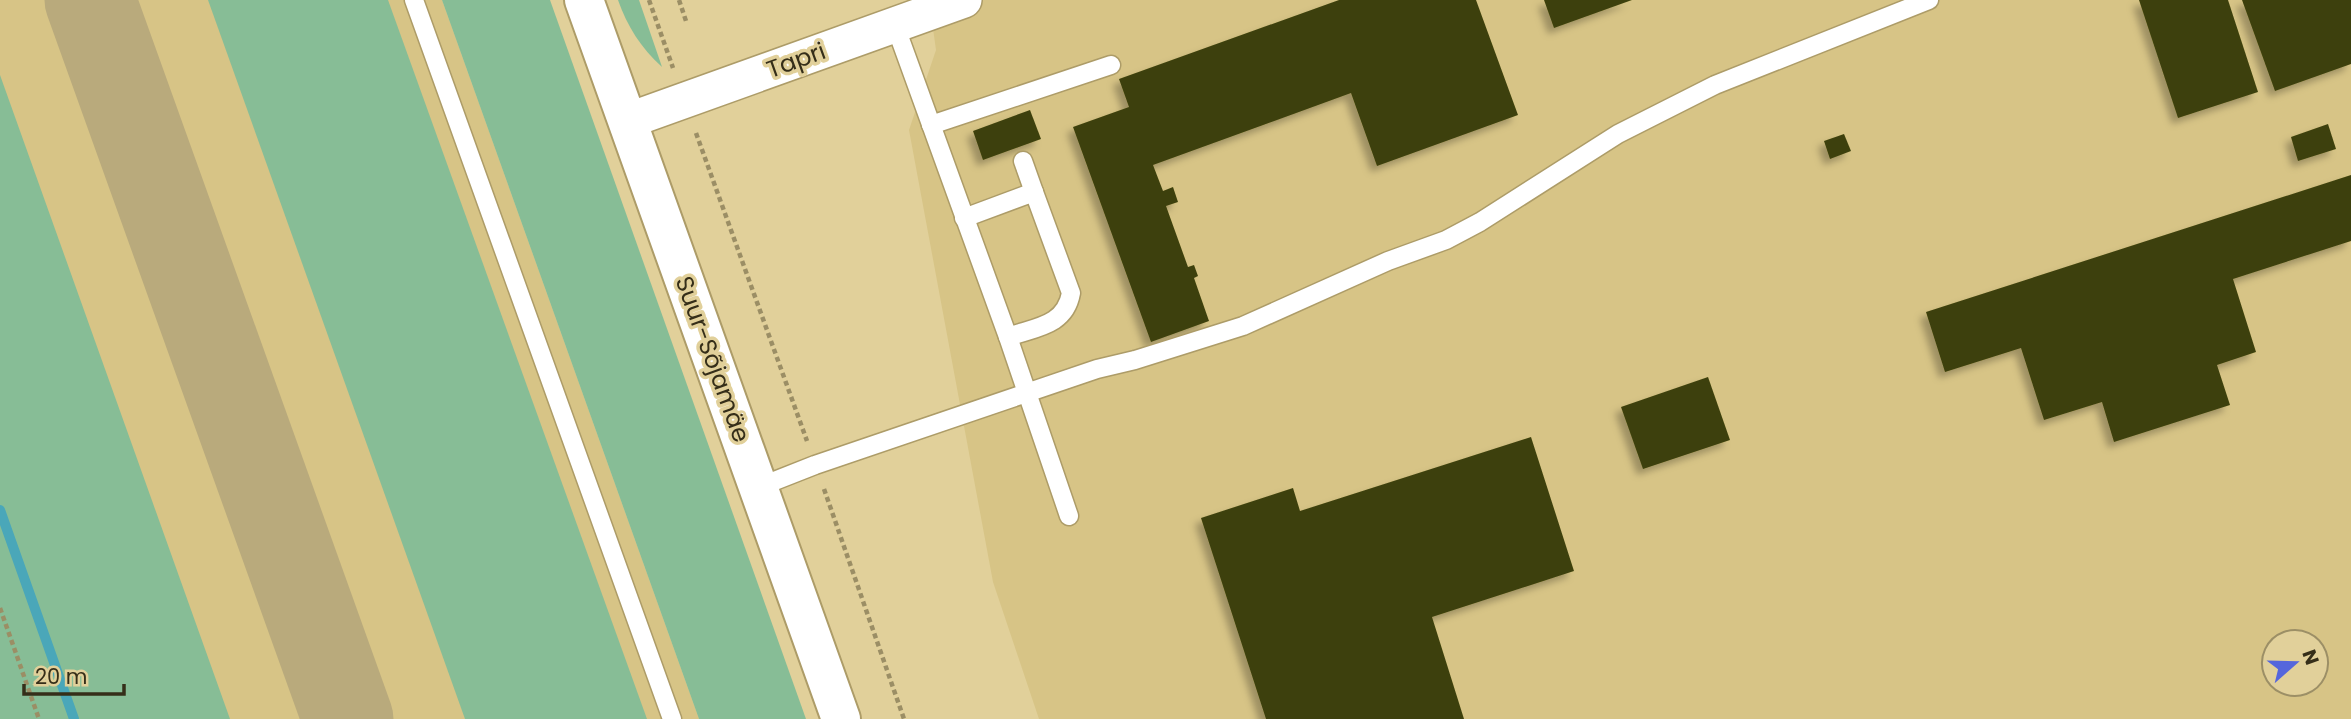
<svg xmlns="http://www.w3.org/2000/svg" width="2351" height="719" font-family="Poppins,sans-serif">
	<style>
		.built { fill: #d7c486; fill-rule: evenodd }
		.green { fill: #87bd96 }
		.lines { fill: none; stroke-linecap: round; stroke-linejoin: round }
		.stream { stroke: #4aa7b9; stroke-width: 10 }
		.taxiway { stroke: #b9aa7c; stroke-width: 91 }
		.building { fill: #3e410b; filter: url(#shadow) }
		.service-casing { stroke: #ad9c68; stroke-width: 21 }
		.minor-casing { stroke: #ad9c68; stroke-width: 38 }
		.secondary-casing { stroke: #ad9c68; stroke-width: 42 }
		.path { stroke: #9b8e65; stroke-width: 4.5; stroke-dasharray: 5 3.5; stroke-linecap: butt }
		.service { stroke: #fff; stroke-width: 18 }
		.minor { stroke: #fff; stroke-width: 35 }
		.secondary { stroke: #fff; stroke-width: 38 }
		.labels { text-anchor: middle; dominant-baseline: central; stroke-width: 7; stroke-linejoin: round; paint-order: stroke }
		.street-label { font-size: 24px; fill: #352e19; stroke: #e1d09a }
	</style>
	<defs>
		<filter id="shadow"><feDropShadow dx="-6" dy="6" stdDeviation="3.5" flood-color="#0004"/></filter>
	</defs>
	<rect width="100%" height="100%" fill="#e1d09a"/>
	<!-- built -->
	<g class="built">
		<path d="M0 0H442L699 719H0Z"/>
		<path d="M929 0H2351V719H1039L993 582 909 130 936 50ZM2274 642H2316V684H2274Z"/>
	</g>
	<!-- green -->
	<g class="green">
		<path d="M208 0H388L647 719H465Z"/>
		<path d="M442 0H550L806 719H699Z"/>
		<path d="M618 0H639L662 67C641 48 627 26 618 0Z"/>
		<path d="M0 75 230 719H0Z"/>
	</g>
	<g class="lines">
		<!-- stream -->
		<path class="stream" d="M0 510 74 719"/>
		<!-- taxiway -->
		<path class="taxiway" d="M90 0 348 719"/>
	</g>
	<!-- building -->
	<g class="building">
		<path d="M1339 0H1476L1518 115 1377 166 1351 93 1153 165 1163 191 1173 187 1178 202 1166 206 1188 267 1194 265 1198 276 1194 278 1209 321 1151 342 1073 127 1129 107 1119 79Z"/>
		<path d="M1544 0H1632L1554 28Z"/>
		<path d="M2139 0H2228L2258 92 2178 118Z"/>
		<path d="M2242 0H2351V64L2275 91Z"/>
		<path d="M1030 110 1041 139 983 160 973 131Z"/>
		<path d="M2328 124 2336 149 2298 161 2291 137Z"/>
		<path d="M1844 134 1851 151 1830 159 1824 141Z"/>
		<path d="M2351 175V241L2233 279 2256 352 2217 365 2230 405 2114 442 2102 402 2044 420 2021 348 1945 372 1926 312Z"/>
		<path d="M1708 377 1730 440 1643 469 1621 407Z"/>
		<path d="M1531 437 1574 571 1432 617 1464 719H1266L1201 518 1293 488 1300 511Z"/>
	</g>
	<g class="lines">
		<!-- service casing -->
		<g class="service-casing">
			<g id="service">
				<path d="M414 0 672 719"/>
				<path d="M895 25 1008 337 1069 516"/>
				<path d="M931 125 1111 65"/>
				<path d="M1023 161 1034 192"/>
				<path d="M964 218 1034 192 1071 293C1065 326 1036 327 1008 337"/>
				<path d="M759 487 815 465 1097 369 1135 360 1243 326 1388 261 1446 240 1480 222 1618 134 1715 85 1929 0"/>
			</g>
		</g>
		<!-- minor casing -->
		<g class="minor-casing">
			<path id="minor" d="M627 121 964 0"/>
		</g>
		<!-- secondary casing -->
		<g class="secondary-casing">
			<path id="secondary" d="M584 0 841 719"/>
		</g>
		<!-- path -->
		<g class="path">
			<path d="M649 0 673 68"/>
			<path d="M679 0 687 24"/>
			<path d="M696 133 807 441"/>
			<path d="M824 489 904 719"/>
			<path d="M0 608 39 719"/>
		</g>
		<!-- service -->
		<use href="#service" class="service"/>
		<!-- minor -->
		<use href="#minor" class="minor"/>
		<!-- secondary -->
		<use href="#secondary" class="secondary"/>
	</g>
	<g class="labels">
		<!-- street labels -->
		<g class="street-label">
			<text transform="translate(796 60) rotate(-20)">Tapri</text>
			<text transform="translate(713 359) rotate(70)">Suur-Sõjamäe</text>
		</g>
	</g>
	<!-- north arrow -->
	<g transform="translate(2295 663) rotate(70)"><circle r="33" fill="#e1d09a" stroke="#9c8f66" stroke-width="2"/>
	<path d="M0-5L12 26L0 18L-12 26Z" fill="#5566dc"/>
	<text y="-10" font-size="19" font-weight="bold" text-anchor="middle" fill="#352e19">N</text>
	</g>
	<!-- scale -->
	<path d="M24 684v10h100v-10" fill="none" stroke="#352e19" stroke-width="3.5"/>
	<text x="35" y="684" font-size="21" fill="#352e19" stroke="#e1d09a" stroke-width="5" paint-order="stroke">20 m</text>
</svg>
